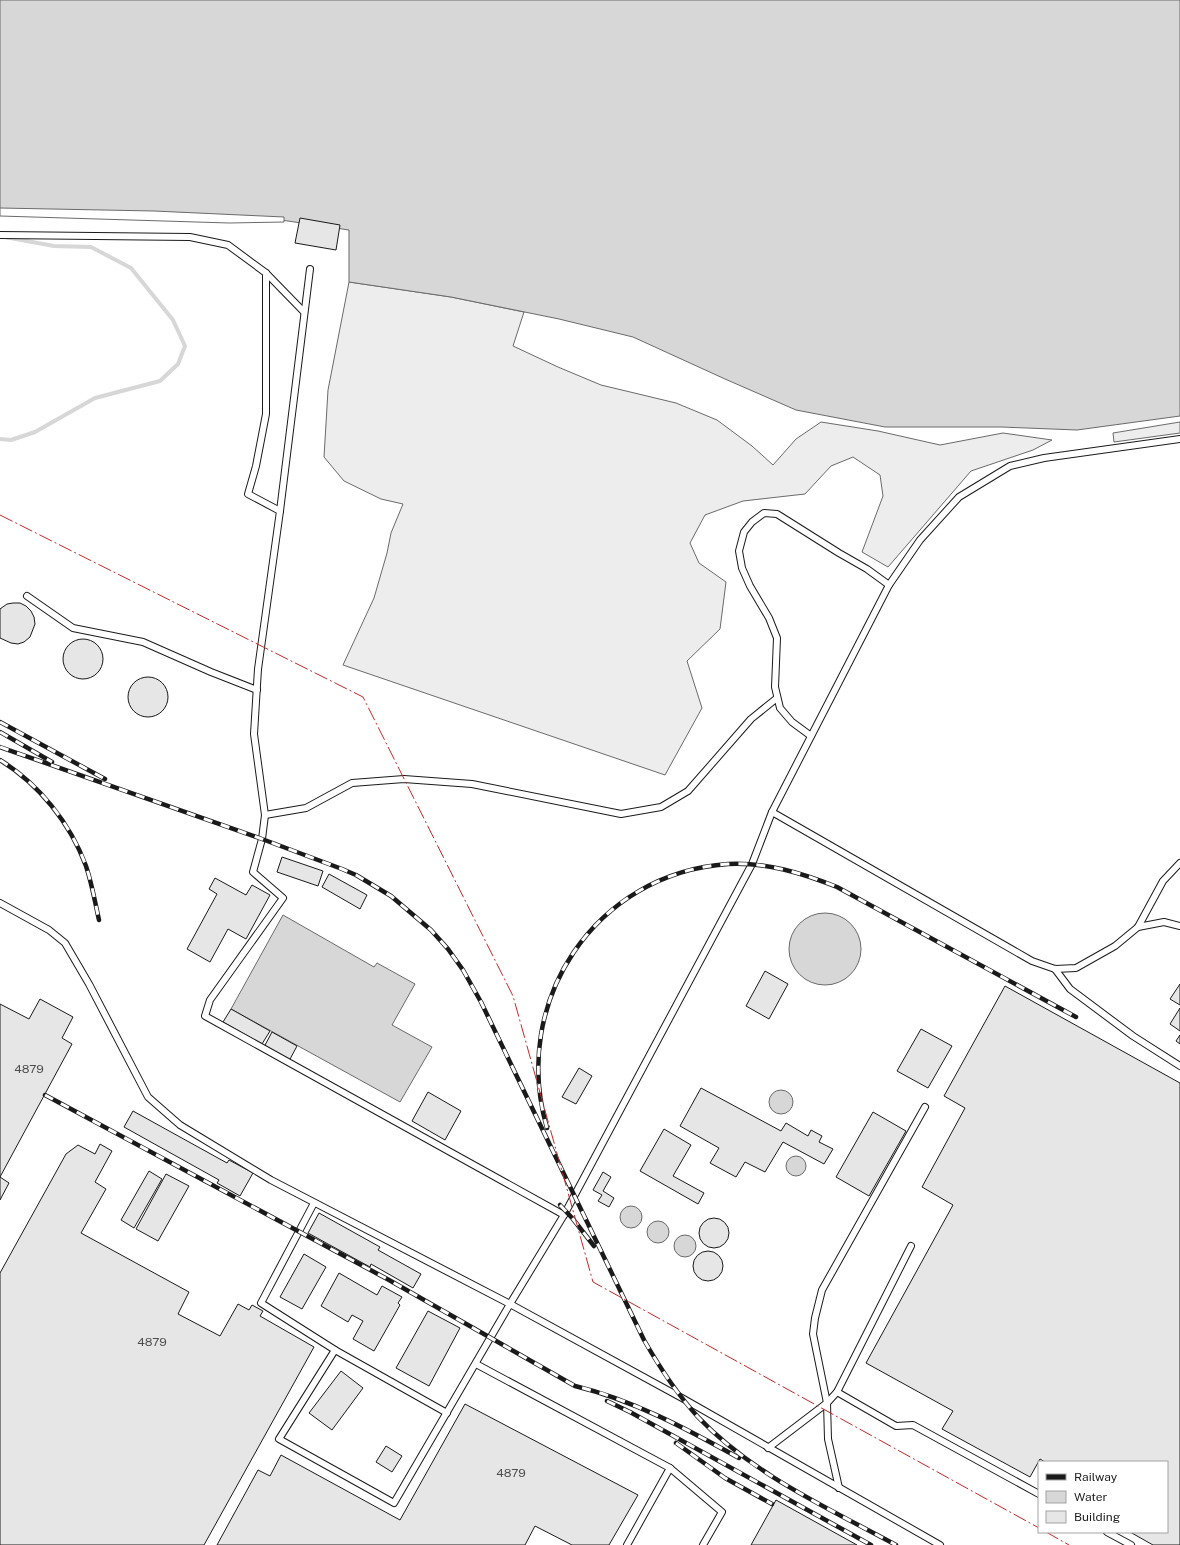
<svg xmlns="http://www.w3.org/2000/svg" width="1180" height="1545" font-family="'Public Sans',sans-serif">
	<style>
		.built { fill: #ededed; stroke: #6a6a6a }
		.water { fill: #d7d7d7; stroke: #6a6a6a }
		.pier { fill: #fff; stroke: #6a6a6a }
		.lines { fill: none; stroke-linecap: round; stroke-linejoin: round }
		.stream { stroke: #d7d7d7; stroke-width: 4 }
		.building { fill: #e6e6e6; stroke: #1a1a1a }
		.lane-casing { stroke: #1a1a1a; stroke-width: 8 }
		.lane { stroke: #fff; stroke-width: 6 }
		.rail-casing { stroke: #1a1a1a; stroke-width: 4.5 }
		.rail { stroke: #fff; stroke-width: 3; stroke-dasharray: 9; stroke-linecap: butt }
		.power { stroke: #c62828; stroke-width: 1; stroke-dasharray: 14 3 2 3; stroke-linecap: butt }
		.labels { text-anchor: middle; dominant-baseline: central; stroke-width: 3; stroke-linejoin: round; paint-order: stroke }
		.number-label { font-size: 12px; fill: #4d4d4d }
	</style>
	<rect width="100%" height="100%" fill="#fff"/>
	<!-- built -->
	<g class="built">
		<path d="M349 282 451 297 524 312 513 346 558 367 601 385 676 403 717 420 752 446 773 465 796 439 821 422 878 431 940 445 1003 433 1052 440 1033 450 971 471 888 567 862 552 883 496 880 475 853 457 831 466 805 494 743 501 705 515 690 543 699 563 726 582 720 629 687 661 702 708 665 775 343 665 374 598 387 553 391 533 403 504 381 499 344 481 324 457 328 390Z"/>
		<path d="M1180 422V433L1114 442 1113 433Z"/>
	</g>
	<!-- water -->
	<g class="water">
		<path d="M0 0H1180V416L1077 430 1001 427H885L796 410 725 379 633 337 559 319 451 297 349 282V230L281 220 0 214Z"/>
		<circle cx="825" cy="949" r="36"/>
		<path d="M283 915 374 967 377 963 415 984 392 1025 432 1047 400 1102 231 1009Z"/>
		<circle cx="781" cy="1102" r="12"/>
		<circle cx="796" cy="1166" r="10"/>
		<circle cx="631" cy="1217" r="11"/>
		<circle cx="658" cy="1232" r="11"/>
		<circle cx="685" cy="1246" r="11"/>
	</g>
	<!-- pier -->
	<path class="pier" d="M0 208 154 211 284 217V222L229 223 0 216Z"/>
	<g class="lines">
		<!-- stream -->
		<path class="stream" d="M0 439 11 440 35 432 95 398 160 381 178 364 185 346 173 320 131 268 91 247 54 246 5 237"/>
	</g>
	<!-- building -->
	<g class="building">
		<path d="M300 218 340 225 336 250 295 243Z"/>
		<path d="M13 603H20L26 606 31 611 34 617 35 624 30 637 24 642 18 644 11 643 0 638V609L7 604Z"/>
		<circle cx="83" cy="659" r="20"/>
		<circle cx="148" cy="697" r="20"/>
		<path d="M282 857 323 871 318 886 277 872Z"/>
		<path d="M329 874 367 895 360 909 322 887Z"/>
		<path d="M215 878 246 895 252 885 270 895 246 939 228 929 210 962 187 949 217 894 209 889Z"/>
		<path d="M765 971 788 984 769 1019 746 1006Z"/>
		<path d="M1180 984V1005L1170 999Z"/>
		<path d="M1005 986 1180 1083V1545H1153L1130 1532H1167V1462H1045L1040 1459 1030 1477 942 1429 953 1411 866 1363 953 1205 922 1187 965 1108 944 1096Z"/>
		<path d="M40 999 73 1017 62 1038 72 1044 0 1177V1004L29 1019Z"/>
		<path d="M1180 1008V1031L1170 1024Z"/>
		<path d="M231 1009 270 1031 262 1044 223 1022Z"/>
		<path d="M921 1029 952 1046 928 1088 897 1071Z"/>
		<path d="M272 1032 297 1046 289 1061 264 1047Z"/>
		<path d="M1180 1035V1044L1176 1041Z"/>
		<path d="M579 1068 592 1076 576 1104 562 1097Z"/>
		<path d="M701 1088 781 1131 786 1123 808 1136 811 1130 822 1136 819 1142 833 1149 824 1164 783 1142 765 1172 745 1162 736 1177 710 1163 719 1148 680 1126Z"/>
		<path d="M428 1092 461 1111 445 1140 412 1121Z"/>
		<path d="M133 1111 227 1163 229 1160 253 1173 240 1196 217 1183 219 1180 124 1127Z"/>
		<path d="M873 1112 906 1131 869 1196 836 1177Z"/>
		<path d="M664 1129 691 1145 673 1176 704 1193 698 1204 640 1171Z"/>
		<path d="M100 1144 112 1151 95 1182 106 1189 81 1233 189 1292 178 1314 220 1336 238 1304 249 1310 252 1305 263 1311 260 1316 314 1347 204 1545H0V1273L66 1154 78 1145 95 1154Z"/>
		<path d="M149 1171 162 1179 134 1228 121 1220Z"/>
		<path d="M603 1172 611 1177 603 1191 614 1198 609 1207 598 1201 602 1195 593 1190Z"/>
		<path d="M166 1174 189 1186 158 1241 136 1229Z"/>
		<path d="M0 1177 9 1183 0 1200Z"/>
		<path d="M319 1213 380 1247 378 1250 421 1274 413 1288 371 1264 370 1267 308 1233Z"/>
		<circle cx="714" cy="1233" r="15"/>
		<circle cx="708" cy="1266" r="15"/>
		<path d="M304 1254 326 1267 302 1309 280 1297Z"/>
		<path d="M339 1273 377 1295 382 1286 402 1297 398 1303 400 1305 374 1351 353 1339 363 1321 352 1315 348 1322 321 1306Z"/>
		<path d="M428 1311 460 1328 429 1386 396 1368Z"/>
		<path d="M341 1371 363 1388 332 1430 309 1413Z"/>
		<path d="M465 1404 638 1495 609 1545H572L535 1526 525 1545H217L258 1470 270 1476 281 1455 400 1520Z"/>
		<path d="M386 1446 402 1456 392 1472 376 1462Z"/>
		<path d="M776 1500 857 1545H751Z"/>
	</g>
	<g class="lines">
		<!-- lane casing -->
		<g class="lane-casing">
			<g id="lane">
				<path d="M0 235 190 237 228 245 266 273 304 312"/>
				<path d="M266 273V414L256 466 248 494 280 511 258 669 254 734 265 815 262 839 253 872 283 898 210 1000 205 1016 564 1215"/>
				<path d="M280 511 310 269"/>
				<path d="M27 596 73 628 143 642 211 672 257 690"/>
				<path d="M811 736 792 722 780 708 775 687 777 638 769 618 750 586 742 568 739 551 744 532 752 522 764 513 777 514 839 553 867 569 889 585"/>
				<path d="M772 812 1032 961 1055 969 1076 968 1115 946 1138 927 1163 881 1180 863"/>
				<path d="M265 815 306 808 352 783 404 779 472 784 621 814 661 807 688 791 751 719 777 698"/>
				<path d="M0 903 49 930 65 943 89 984 148 1097 180 1125 271 1180 510 1304 394 1503 279 1439 335 1350"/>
				<path d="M1138 927 1164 922 1180 926"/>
				<path d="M1055 969 1070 989 1133 1036 1180 1066"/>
				<path d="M314 1203 261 1303 335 1350 447 1413"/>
				<path d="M476 1364 670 1468 627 1545"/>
				<path d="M837 1392 896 1426 913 1425 1039 1494"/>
				<path d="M768 1448 827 1403 837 1392 911 1246"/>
				<path d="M670 1468 722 1512 703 1545"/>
				<path d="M839 1488 828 1439 827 1403 813 1334 815 1318 822 1290 925 1107"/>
				<path d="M1107 1532 1131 1545"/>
				<path d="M940 1545 682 1398 510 1304 564 1215 752 864 772 812 889 585 920 540 959 497 1010 466 1044 458 1180 439"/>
			</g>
		</g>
		<!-- lane -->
		<use href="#lane" class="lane"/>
		<!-- rail casing -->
		<g class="rail-casing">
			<g id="rail">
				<path d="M0 722 105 779"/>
				<path d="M0 732 52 762"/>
				<path d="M0 747 262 839 342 869 356 875 391 896 431 930 448 949 463 970 481 1002 644 1340C660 1368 677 1394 698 1417 752 1474 828 1508 896 1545"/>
				<path d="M0 760C39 784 70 823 86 866 92 884 95 902 99 920"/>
				<path d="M45 1095 389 1280 575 1386C633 1400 687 1429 739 1458"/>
				<path d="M547 1128C510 1002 595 873 728 864 766 862 802 873 837 887L1076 1017"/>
				<path d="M560 1205 573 1219 594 1246"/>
				<path d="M607 1401 630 1412 871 1545"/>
				<path d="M676 1443 725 1478 772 1504"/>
			</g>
		</g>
		<!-- rail -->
		<use href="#rail" class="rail"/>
		<!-- power -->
		<g class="power">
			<path d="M0 515 363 697 513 996 593 1282 1039 1528"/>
			<path d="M1046 1532 1069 1545"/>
		</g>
	</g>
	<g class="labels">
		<!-- number labels -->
		<g class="number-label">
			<text x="29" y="1069">4879</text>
			<text x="152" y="1342">4879</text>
			<text x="511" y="1473">4879</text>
		</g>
	</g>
	<!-- legend -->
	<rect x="1038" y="1461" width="130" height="72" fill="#ffffff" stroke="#a3a3a3"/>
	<rect x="1046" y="1474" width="20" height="6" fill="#1a1a1a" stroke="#a3a3a3"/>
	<text x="1074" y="1481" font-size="12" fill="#1a1a1a">Railway</text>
	<rect x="1046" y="1491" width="20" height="12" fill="#d7d7d7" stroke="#a3a3a3"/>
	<text x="1074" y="1501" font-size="12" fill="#1a1a1a">Water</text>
	<rect x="1046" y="1511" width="20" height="12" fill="#e6e6e6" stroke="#a3a3a3"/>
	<text x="1074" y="1521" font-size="12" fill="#1a1a1a">Building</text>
</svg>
